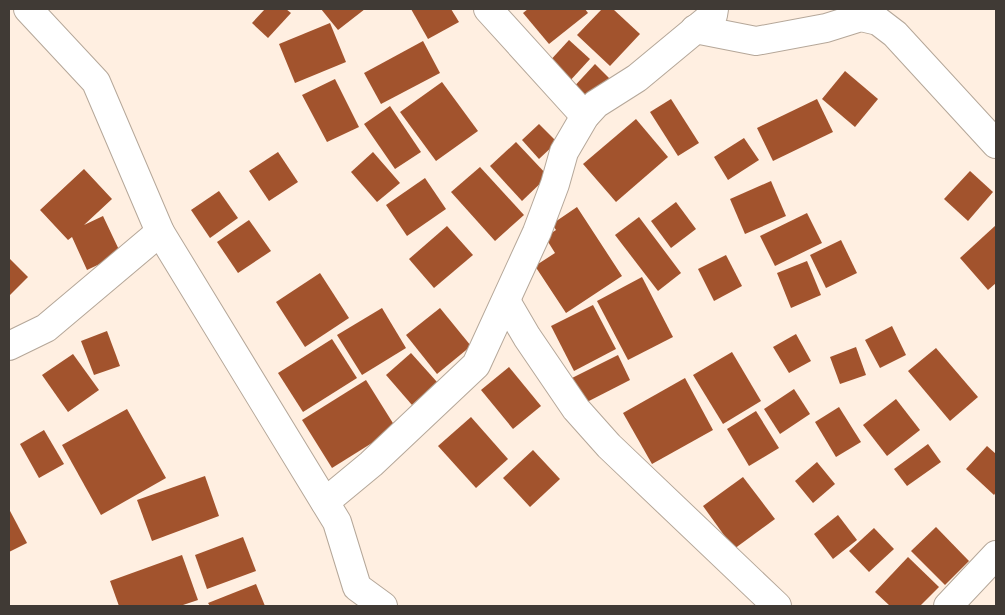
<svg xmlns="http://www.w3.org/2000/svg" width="1005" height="615" font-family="Jost,sans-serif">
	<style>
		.building { fill: #a2532d }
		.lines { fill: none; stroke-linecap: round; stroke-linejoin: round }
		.minor-casing { stroke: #b5a799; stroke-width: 30 }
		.minor { stroke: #fff; stroke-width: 28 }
	</style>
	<rect width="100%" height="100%" fill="#ffefe1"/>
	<!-- building -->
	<g class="building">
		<path d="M265 9H286L291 13 268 38 252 23Z"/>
		<path d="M321 9H365L338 30Z"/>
		<path d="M411 9H451L459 22 428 39Z"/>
		<path d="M528 9H585L588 13 549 44 523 13Z"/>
		<path d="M602 9H613L640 34 610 66 577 35Z"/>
		<path d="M330 23 346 62 295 83 279 44Z"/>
		<path d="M569 40 590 59 568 83 547 64Z"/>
		<path d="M423 41 440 73 381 104 364 73Z"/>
		<path d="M595 64 612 81 586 106 570 91Z"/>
		<path d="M845 71 878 99 855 127 822 99Z"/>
		<path d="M335 79 359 127 327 142 302 95Z"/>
		<path d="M442 82 478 131 436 161 400 112Z"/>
		<path d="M671 99 699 143 678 156 650 112Z"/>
		<path d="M817 99 833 132 773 161 757 128Z"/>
		<path d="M390 106 421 152 395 169 364 124Z"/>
		<path d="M636 119 668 157 616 202 583 164Z"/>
		<path d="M539 124 557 142 539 159 522 140Z"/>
		<path d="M744 138 759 160 728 180 714 157Z"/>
		<path d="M516 142 548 176 522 201 490 166Z"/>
		<path d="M278 152 298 182 269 201 249 171Z"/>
		<path d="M373 152 400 183 377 202 351 172Z"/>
		<path d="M480 167 524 215 495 241 451 192Z"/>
		<path d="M84 169 112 199 84 225 103 216 121 254 87 270 72 237 68 240 40 210Z"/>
		<path d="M970 171 993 192 968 221 944 199Z"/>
		<path d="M425 178 446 209 407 236 386 205Z"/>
		<path d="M771 181 786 216 745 234 730 199Z"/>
		<path d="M219 191 238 218 210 238 191 210Z"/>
		<path d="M676 202 696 229 671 248 651 221Z"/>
		<path d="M577 207 622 276 566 313 535 266 555 253 545 237 556 230 552 224Z"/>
		<path d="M807 213 822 243 775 266 760 236Z"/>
		<path d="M639 217 681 273 658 291 615 235Z"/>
		<path d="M249 220 271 251 238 273 217 242Z"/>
		<path d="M996 225V283L988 290 960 258Z"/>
		<path d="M447 226 473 255 434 288 409 259Z"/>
		<path d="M841 240 857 273 826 288 810 255Z"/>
		<path d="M726 255 742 286 714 301 698 269Z"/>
		<path d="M9 258 28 277 9 296Z"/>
		<path d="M807 261 821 295 791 308 777 273Z"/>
		<path d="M320 273 349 318 305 347 276 302Z"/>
		<path d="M642 277 673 337 628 360 597 301Z"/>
		<path d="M593 305 616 349 574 371 551 326Z"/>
		<path d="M382 308 406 348 362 375 337 335Z"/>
		<path d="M440 308 471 346 437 374 406 335Z"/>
		<path d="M892 326 906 355 880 368 865 340Z"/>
		<path d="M107 331 120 366 94 375 81 341Z"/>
		<path d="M796 334 811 361 789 373 773 347Z"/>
		<path d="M332 339 357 378 303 412 278 373Z"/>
		<path d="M856 347 866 375 840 384 830 357Z"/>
		<path d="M936 348 978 397 950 421 908 371Z"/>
		<path d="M732 352 761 401 723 424 693 375Z"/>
		<path d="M411 353 437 382 412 405 386 375Z"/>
		<path d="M73 354 99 390 68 412 42 375Z"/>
		<path d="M618 355 630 380 585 403 572 378Z"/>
		<path d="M509 367 541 406 513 429 481 390Z"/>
		<path d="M685 378 713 430 652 464 623 413Z"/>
		<path d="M366 380 396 428 332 468 302 420Z"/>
		<path d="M794 389 810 414 780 434 764 409Z"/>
		<path d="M896 399 920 430 887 456 863 425Z"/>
		<path d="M839 407 861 442 836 457 815 422Z"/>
		<path d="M127 409 166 478 101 515 62 445Z"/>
		<path d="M756 411 779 448 749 466 727 429Z"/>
		<path d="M471 417 508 459 476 488 438 446Z"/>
		<path d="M44 430 64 464 39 478 20 444Z"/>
		<path d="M928 444 941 462 907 486 894 469Z"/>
		<path d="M987 446 996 454V492L994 495 966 469Z"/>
		<path d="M533 450 560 479 530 507 503 478Z"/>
		<path d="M817 462 835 484 813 503 795 481Z"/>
		<path d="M205 476 219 516 152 541 137 500Z"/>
		<path d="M743 477 775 519 734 549 703 506Z"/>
		<path d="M9 509 27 543 9 552Z"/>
		<path d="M838 515 857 540 833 559 814 534Z"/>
		<path d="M936 527 969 561 945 585 911 551Z"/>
		<path d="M874 528 894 549 869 572 849 551Z"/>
		<path d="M243 537 256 571 207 589 195 555Z"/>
		<path d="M182 555 198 600 180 606H119L110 581Z"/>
		<path d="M908 557 939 587 920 606H890L875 592Z"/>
		<path d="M256 584 265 606H210L208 603Z"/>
	</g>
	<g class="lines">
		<!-- minor casing -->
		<g class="minor-casing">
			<g id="minor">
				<path d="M28 9 96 82 160 232 337 522 357 587 383 606"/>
				<path d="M488 9 585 116"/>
				<path d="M695 29 756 41 826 28 861 17 878 21 895 34 996 144"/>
				<path d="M506 301 527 337 576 409 609 446 777 606"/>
				<path d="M9 346 46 328 160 232"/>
				<path d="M325 502 371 464 476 365 537 232 555 184 564 152 585 116 596 104 637 78 713 15 714 9"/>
				<path d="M948 606 996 555"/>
			</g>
		</g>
		<!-- minor -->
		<use href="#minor" class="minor"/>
	</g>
	<!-- border -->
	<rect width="1005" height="615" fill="none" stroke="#403a35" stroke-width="20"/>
</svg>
